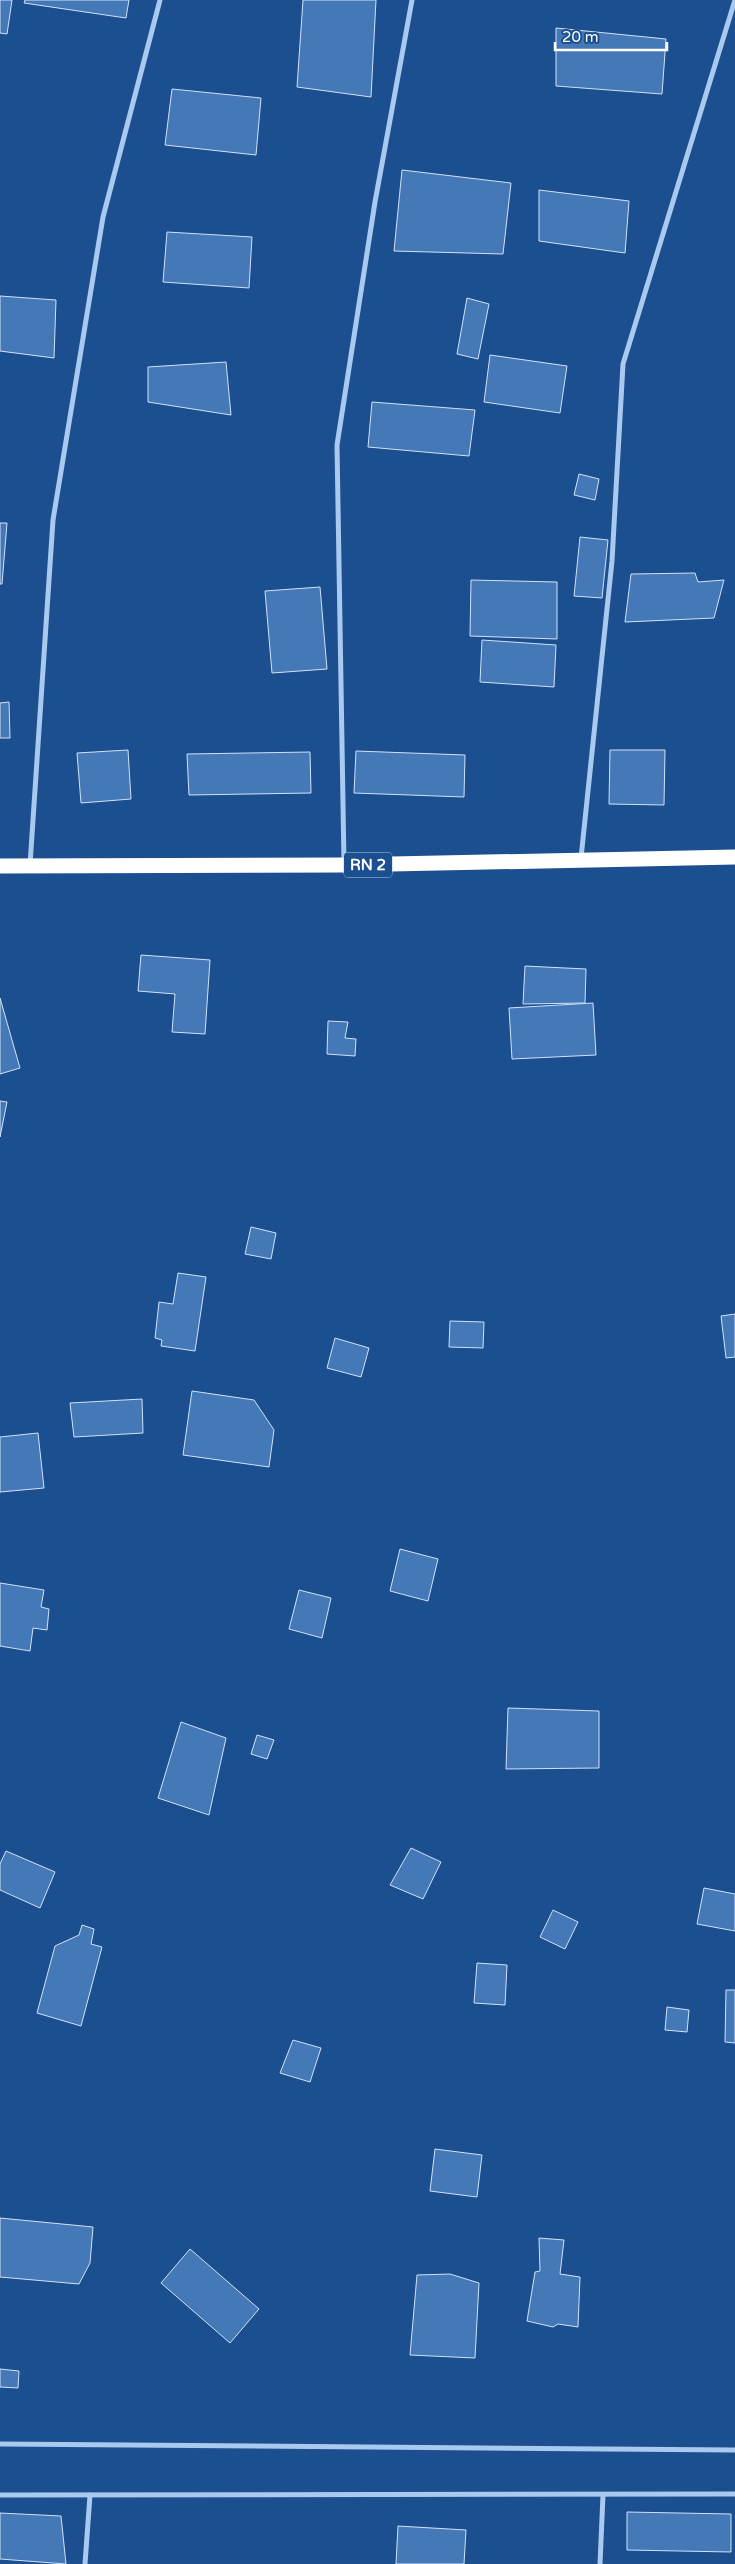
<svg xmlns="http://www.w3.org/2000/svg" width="735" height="2564" font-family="'Varela Round',sans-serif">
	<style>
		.building { fill: #4478b7; stroke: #cfe3fa }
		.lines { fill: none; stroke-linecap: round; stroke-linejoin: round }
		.street { stroke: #a9c9ee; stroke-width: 5 }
		.highway { stroke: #fff; stroke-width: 15 }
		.labels { text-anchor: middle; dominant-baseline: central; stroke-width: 4.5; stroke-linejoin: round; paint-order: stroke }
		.shield { fill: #1b4f8f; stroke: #bbcadd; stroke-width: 1 }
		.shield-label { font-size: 15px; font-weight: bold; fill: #fff }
	</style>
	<rect width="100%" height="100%" fill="#1b4f8f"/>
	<!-- building -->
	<g class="building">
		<path d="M0 0H12L7 34 0 33Z"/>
		<path d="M25 0H129L126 18 24 3Z"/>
		<path d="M303 0H376L371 97 297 87Z"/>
		<path d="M556 28 666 39 662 94 556 86Z"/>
		<path d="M172 89 261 98 256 155 165 145Z"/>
		<path d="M402 170 511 183 503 254 394 251Z"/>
		<path d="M539 190 629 201 625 253 539 241Z"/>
		<path d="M167 232 252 237 249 288 163 282Z"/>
		<path d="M0 296 56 300 54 358 0 351Z"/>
		<path d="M467 298 489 304 478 359 457 354Z"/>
		<path d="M490 355 567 366 560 413 484 402Z"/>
		<path d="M226 362 231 415 148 402V367Z"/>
		<path d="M372 402 475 410 469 456 368 447Z"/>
		<path d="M579 474 599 479 595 500 574 495Z"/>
		<path d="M0 523H7L2 584H0Z"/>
		<path d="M580 537 608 540 602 598 574 596Z"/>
		<path d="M695 573 698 582 724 580 714 618 625 622 631 574Z"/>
		<path d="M471 580 557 582V639L470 636Z"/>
		<path d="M320 587 327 669 272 673 265 591Z"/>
		<path d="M482 640 556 645 554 687 480 682Z"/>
		<path d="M9 702 10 738H0V703Z"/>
		<path d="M128 750 131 799 81 803 77 753Z"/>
		<path d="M610 750H665L664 805 609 804Z"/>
		<path d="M356 751 465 755 464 797 354 793Z"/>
		<path d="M310 752 311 793 189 795 187 754Z"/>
		<path d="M141 955 210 960 205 1034 172 1032 175 994 138 991Z"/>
		<path d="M525 966 586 969 585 1003 523 1004Z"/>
		<path d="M0 998 20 1068 0 1074Z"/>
		<path d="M593 1003 596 1055 512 1059 509 1008Z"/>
		<path d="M328 1021 348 1022 345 1038 356 1039 355 1056 327 1054Z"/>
		<path d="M0 1101 7 1102 0 1137Z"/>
		<path d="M251 1227 276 1233 271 1259 245 1254Z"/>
		<path d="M178 1273 206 1277 195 1351 161 1346 162 1340 155 1338 159 1302 173 1304Z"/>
		<path d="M735 1314V1357L726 1358 721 1316Z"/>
		<path d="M450 1321 484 1322 483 1348 449 1347Z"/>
		<path d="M335 1338 369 1348 361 1377 327 1368Z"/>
		<path d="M192 1391 254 1400 274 1430 269 1467 183 1455Z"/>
		<path d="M142 1399 143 1433 74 1437 70 1403Z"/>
		<path d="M38 1433 44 1488 0 1492V1437Z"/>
		<path d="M400 1549 438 1559 428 1601 390 1591Z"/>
		<path d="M0 1583 44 1590 41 1607 49 1609 47 1630 33 1628 30 1651 0 1646Z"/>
		<path d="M299 1590 331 1598 322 1638 289 1629Z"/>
		<path d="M508 1708 599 1711V1768L506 1769Z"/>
		<path d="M181 1722 226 1738 209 1815 158 1798Z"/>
		<path d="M257 1735 274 1740 267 1759 251 1754Z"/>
		<path d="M411 1848 441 1862 423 1899 390 1885Z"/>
		<path d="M6 1851 55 1872 40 1908 0 1890V1864Z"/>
		<path d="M704 1888 735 1894V1931L697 1924Z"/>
		<path d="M553 1910 578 1922 565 1949 540 1937Z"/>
		<path d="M82 1925 94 1929 91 1944 102 1947 81 2026 37 2013 55 1946 79 1935Z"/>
		<path d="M477 1963 507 1965 505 2005 474 2003Z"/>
		<path d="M726 1990H735V2043L725 2042Z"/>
		<path d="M667 2007 689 2010 687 2032 665 2030Z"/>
		<path d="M293 2040 321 2048 310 2082 280 2073Z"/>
		<path d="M435 2149 482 2155 477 2197 430 2191Z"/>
		<path d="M0 2218 93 2227 90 2263 79 2284 0 2277Z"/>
		<path d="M539 2238 564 2240 560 2274 580 2277 578 2327 558 2324 553 2327 527 2321 535 2272 540 2271Z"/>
		<path d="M190 2249 259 2309 230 2343 161 2283Z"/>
		<path d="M450 2274 479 2283 475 2358 410 2355 417 2275Z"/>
		<path d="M0 2369 19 2371 18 2388 0 2387Z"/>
		<path d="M627 2512 731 2514V2552L627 2550Z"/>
		<path d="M0 2513 61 2516 66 2564 0 2559Z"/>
		<path d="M398 2526 466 2530 464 2564H396Z"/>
	</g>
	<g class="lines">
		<!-- street -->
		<g class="street">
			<path d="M581 858 612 561 623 364 735 0"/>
			<path d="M344 863 337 445 375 202 412 0"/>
			<path d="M30 865 53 520 103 217 160 0"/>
			<path d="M0 2444 735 2450"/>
			<path d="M0 2495 735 2494"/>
			<path d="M85 2564 90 2495"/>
			<path d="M600 2564 603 2495"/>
		</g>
		<!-- highway -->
		<path class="highway" d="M0 866 344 865 735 857"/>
	</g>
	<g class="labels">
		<!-- shield labels -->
		<rect class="shield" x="344" y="852.5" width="48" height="25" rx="4"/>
		<g class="shield-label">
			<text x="368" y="865">RN 2</text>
		</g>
	</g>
	<!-- scale -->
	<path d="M555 42v8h112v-8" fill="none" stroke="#ffffff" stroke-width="2.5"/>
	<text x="562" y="42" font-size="15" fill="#ffffff" stroke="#1b4f8f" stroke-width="4" paint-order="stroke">20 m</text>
</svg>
